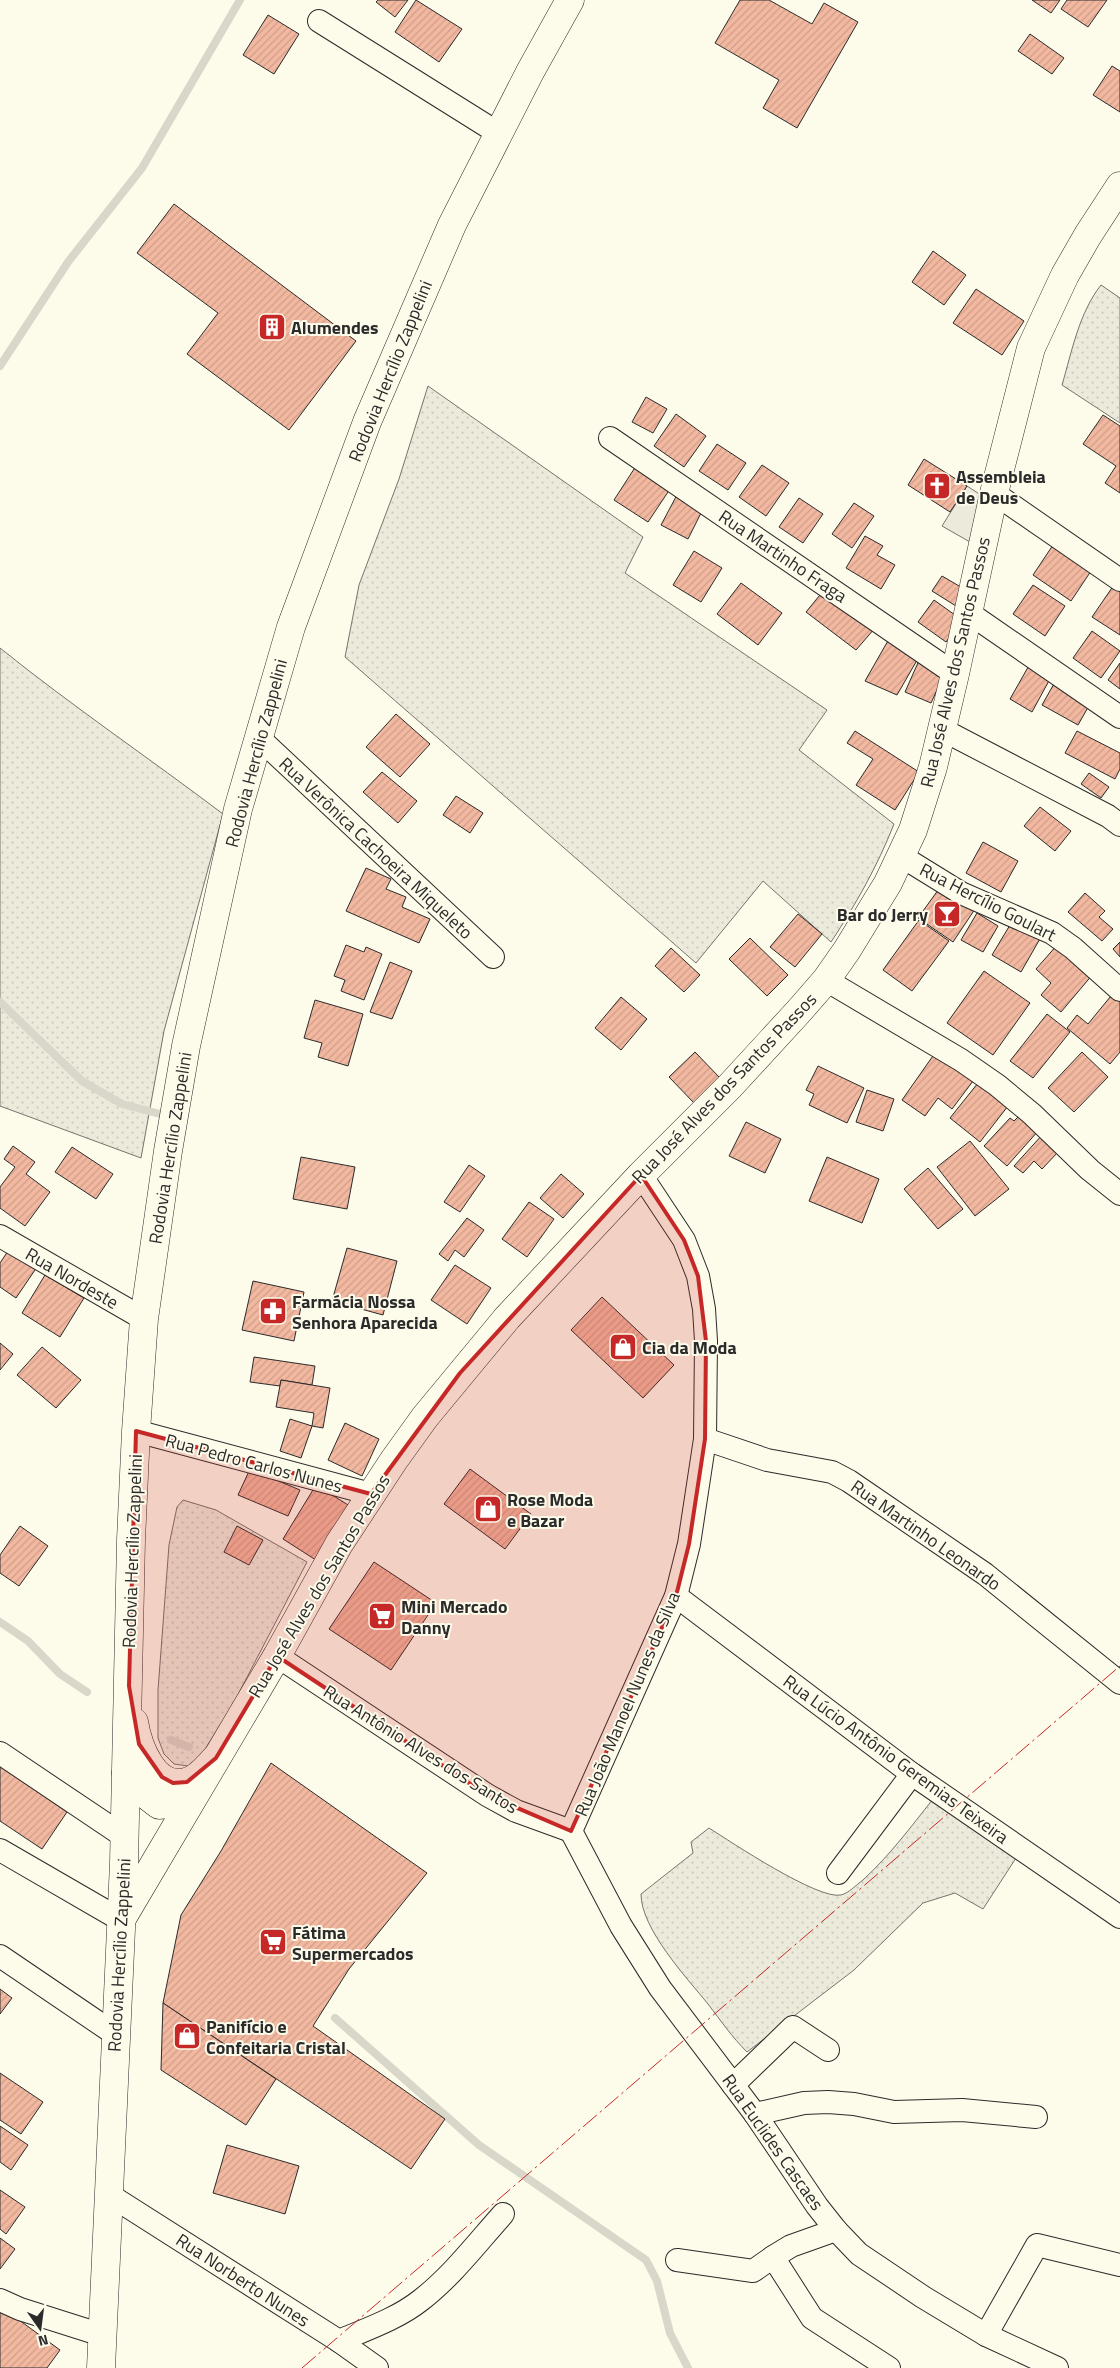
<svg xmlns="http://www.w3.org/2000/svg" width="1120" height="2368" font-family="'Titillium Web',sans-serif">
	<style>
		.green { fill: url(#green-dots); stroke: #74746e }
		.parking { fill: #eceadb; stroke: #74746e }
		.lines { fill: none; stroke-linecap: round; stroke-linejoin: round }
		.stream { stroke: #d8d7c9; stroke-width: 8 }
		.building { fill: url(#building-hatch); stroke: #2b2b2b }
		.minor-casing { stroke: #2b2b2b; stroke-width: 24 }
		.tertiary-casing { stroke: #2b2b2b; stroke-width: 29 }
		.primary-casing { stroke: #2b2b2b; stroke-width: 29 }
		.minor { stroke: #fdfbea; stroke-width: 22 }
		.tertiary { stroke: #fdfbea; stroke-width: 28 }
		.primary { stroke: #fdfbea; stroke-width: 28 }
		.power { stroke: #c62828; stroke-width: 1; stroke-dasharray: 18 4 2.5 4; stroke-linecap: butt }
		.marked { fill: #c62828; fill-opacity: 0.2; stroke: #c62828; stroke-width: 4; stroke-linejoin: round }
		.labels { text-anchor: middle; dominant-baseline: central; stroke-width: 4; stroke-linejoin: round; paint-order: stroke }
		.poi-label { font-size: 18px; font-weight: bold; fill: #2b2b2b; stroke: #fdfbea; text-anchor: start }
		.street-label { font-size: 18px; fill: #2b2b2b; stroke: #fdfbea }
	</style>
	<defs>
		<pattern id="green-dots" width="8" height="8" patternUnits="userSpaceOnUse" patternTransform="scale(1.25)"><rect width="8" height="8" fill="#ecebdb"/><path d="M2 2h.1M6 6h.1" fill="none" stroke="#cbcabc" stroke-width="1.8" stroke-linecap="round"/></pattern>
		<pattern id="building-hatch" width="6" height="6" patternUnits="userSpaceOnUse" patternTransform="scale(1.25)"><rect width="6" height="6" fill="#f2b8a0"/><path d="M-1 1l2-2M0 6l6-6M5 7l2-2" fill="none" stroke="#d09e8a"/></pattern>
	</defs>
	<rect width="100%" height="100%" fill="#fdfbea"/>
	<!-- green -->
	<g class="green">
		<path d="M1101 285 1120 298V423L1062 385C1072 351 1079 313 1101 285Z"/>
		<path d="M428 386 643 537 625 573 827 710 799 750 894 824C877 867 856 904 831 942L763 881 696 963 345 657 359 585 399 479Z"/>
		<path d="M0 648C72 706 149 758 223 814L164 1031 141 1158 0 1106Z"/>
		<path d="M183 1500 216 1510 307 1562 232 1706 202 1754 188 1766 174 1764 164 1754 158 1738V1690L169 1545 177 1507Z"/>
		<path d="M933 1799 1016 1858 983 1909 955 1893 923 1903 854 1970 747 2052C732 2037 721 2021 708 2004 687 1978 641 1929 641 1894L693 1853 691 1842 709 1828C731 1842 818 1900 841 1895 849 1893 856 1885 863 1880 890 1855 910 1828 933 1799Z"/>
	</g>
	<!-- parking -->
	<path class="parking" d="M967 486 984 497 970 542 942 526Z"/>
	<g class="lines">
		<!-- stream -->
		<g class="stream">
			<path d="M0 366 68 262 142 168 240 0"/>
			<path d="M0 1002 82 1081 122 1104 160 1114"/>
			<path d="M0 1622 28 1641 60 1674 87 1692"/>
			<path d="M171 1740 189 1747"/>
			<path d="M335 2018 479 2145 646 2260 657 2281 670 2333 688 2368"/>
		</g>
	</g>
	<!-- building -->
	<g class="building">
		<path d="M378 0H408L395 17 376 2Z"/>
		<path d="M416 0 462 29 439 62 395 32Z"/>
		<path d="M740 0H769L812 24 824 3 858 22 797 128 763 108 779 80 715 43Z"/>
		<path d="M1032 0H1060L1051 13Z"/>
		<path d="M1067 0H1107L1088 27 1061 9Z"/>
		<path d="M268 15 299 34 274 74 243 55Z"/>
		<path d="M1030 34 1064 58 1052 74 1018 51Z"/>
		<path d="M1112 66 1120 71V112L1093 95Z"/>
		<path d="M174 204 356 341 289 430 187 354 218 313 137 253Z"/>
		<path d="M933 251 966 275 944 305 912 282Z"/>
		<path d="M976 289 1024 321 1002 355 953 323Z"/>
		<path d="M646 397 667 409 653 433 632 422Z"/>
		<path d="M676 414 706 436 684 467 654 446Z"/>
		<path d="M1103 415 1120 426V493L1105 483 1116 466 1083 444Z"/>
		<path d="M717 444 746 463 728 490 699 471Z"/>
		<path d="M924 459 967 486 950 512 908 485Z"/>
		<path d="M762 465 789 483 766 516 739 497Z"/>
		<path d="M636 466 670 489 648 522 614 500Z"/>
		<path d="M678 493 704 507 688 539 661 525Z"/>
		<path d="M799 498 823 514 803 543 779 527Z"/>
		<path d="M854 503 874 516 852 548 832 534Z"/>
		<path d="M865 536 883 546 877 555 895 565 881 589 846 568Z"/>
		<path d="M1055 542 1093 568 1071 601 1033 575Z"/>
		<path d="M694 551 722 568 701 602 673 585Z"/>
		<path d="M942 576 966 590 956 606 932 591Z"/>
		<path d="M1118 579 1120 581V635L1092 617Z"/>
		<path d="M741 583 782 613 758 645 717 614Z"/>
		<path d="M1033 585 1065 606 1045 636 1013 614Z"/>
		<path d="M824 590 875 628 856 650 806 612Z"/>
		<path d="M934 600 962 620 946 642 918 622Z"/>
		<path d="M1092 631 1120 651 1101 678 1073 658Z"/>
		<path d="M889 639 920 655 897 695 865 681Z"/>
		<path d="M921 656 944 675 931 703 905 692Z"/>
		<path d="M1031 662 1051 677 1032 712 1010 699Z"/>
		<path d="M1120 663V689L1108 680Z"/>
		<path d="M1055 682 1091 702 1078 725 1042 705Z"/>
		<path d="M396 714 430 744 400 777 366 747Z"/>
		<path d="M855 731 919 772 895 810 856 785 873 759 847 743Z"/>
		<path d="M1077 731 1120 753V769L1115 779 1065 753Z"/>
		<path d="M382 772 417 801 398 823 363 792Z"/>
		<path d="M1089 773 1109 787 1101 798 1081 784Z"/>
		<path d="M456 796 483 813 470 833 443 815Z"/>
		<path d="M1040 807 1071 831 1055 851 1024 826Z"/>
		<path d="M983 842 1018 861 1001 892 966 873Z"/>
		<path d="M366 868 391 879 386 889 406 897 402 907 430 919 419 943 346 911Z"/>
		<path d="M941 886 975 909 953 942 918 918Z"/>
		<path d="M1085 893 1105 911 1099 917 1113 929 1102 941 1068 912Z"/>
		<path d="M977 913 998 926 983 952 961 940Z"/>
		<path d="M798 914 822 934 795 967 770 947Z"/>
		<path d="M919 920 949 941 912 991 883 970Z"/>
		<path d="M1013 920 1041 937 1021 972 992 955Z"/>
		<path d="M750 938 788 975 767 996 729 959Z"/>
		<path d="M1120 942V957L1113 949Z"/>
		<path d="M1058 944 1093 974 1061 1012 1041 995 1051 983 1036 969Z"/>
		<path d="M346 945 364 952 366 947 382 954 364 1000 341 991 345 980 334 976Z"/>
		<path d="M671 948 700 975 684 992 655 966Z"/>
		<path d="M390 962 412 971 392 1019 370 1012Z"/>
		<path d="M984 971 1030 1003 993 1055 947 1023Z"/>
		<path d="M1115 991 1120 995V1052L1110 1064 1067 1028 1077 1015 1088 1024Z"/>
		<path d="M621 997 647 1019 621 1050 595 1028Z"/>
		<path d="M315 1000 363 1014 348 1066 318 1057 322 1043 304 1038Z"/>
		<path d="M1047 1014 1070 1032 1033 1078 1010 1061Z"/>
		<path d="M695 1052 720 1078 694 1103 669 1077Z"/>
		<path d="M1082 1052 1108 1077 1074 1112 1048 1088Z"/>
		<path d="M935 1053 973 1081 952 1109 938 1098 925 1116 902 1100Z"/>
		<path d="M818 1066 864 1088 847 1123 809 1105 814 1094 806 1090Z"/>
		<path d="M978 1083 1008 1106 980 1142 950 1118Z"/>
		<path d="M867 1090 894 1099 883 1131 856 1122Z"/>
		<path d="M1022 1113 1039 1130 1007 1166 984 1146 1010 1118 1014 1121Z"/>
		<path d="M746 1122 781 1139 765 1173 729 1156Z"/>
		<path d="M1043 1134 1059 1151 1042 1169 1034 1161 1023 1173 1014 1166Z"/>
		<path d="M970 1141 1009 1189 975 1216 937 1167Z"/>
		<path d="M13 1146 35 1162 26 1174 50 1192 25 1226 0 1208V1187L15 1167 4 1159Z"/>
		<path d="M72 1147 113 1174 96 1199 55 1172Z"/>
		<path d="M301 1157 355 1167 347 1209 293 1199Z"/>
		<path d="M827 1157 879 1179 862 1223 809 1201Z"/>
		<path d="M469 1165 485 1176 460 1212 444 1202Z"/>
		<path d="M928 1168 963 1209 938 1229 904 1189Z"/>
		<path d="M561 1174 584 1194 563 1218 540 1198Z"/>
		<path d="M529 1202 554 1219 527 1257 502 1239Z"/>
		<path d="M467 1218 484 1230 464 1257 455 1250 448 1261 439 1254Z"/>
		<path d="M10 1248 37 1267 16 1298 0 1287V1263Z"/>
		<path d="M347 1248 397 1261 383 1315 332 1301Z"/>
		<path d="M455 1265 491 1288 467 1324 431 1300Z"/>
		<path d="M45 1275 84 1298 60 1337 22 1313Z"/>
		<path d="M253 1281 304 1292 294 1341 242 1330Z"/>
		<path d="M602 1297 674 1365 643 1398 571 1330Z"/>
		<path d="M0 1343 13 1354 0 1370Z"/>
		<path d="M42 1347 81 1380 56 1408 17 1375Z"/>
		<path d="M254 1357 315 1366 312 1385 281 1380 280 1386 250 1382Z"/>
		<path d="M281 1380 330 1388 323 1428 312 1426 314 1413 276 1407Z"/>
		<path d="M290 1419 312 1426 301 1458 280 1451Z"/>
		<path d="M345 1423 379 1439 362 1476 328 1460Z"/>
		<path d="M250 1469 300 1490 288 1516 238 1495Z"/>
		<path d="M470 1469 531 1514 505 1549 444 1504Z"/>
		<path d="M316 1485 353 1508 319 1562 283 1539Z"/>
		<path d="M20 1526 48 1546 19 1586 0 1573V1555Z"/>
		<path d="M237 1526 263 1540 249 1565 224 1552Z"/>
		<path d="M374 1562 436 1603 391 1670 329 1629Z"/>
		<path d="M271 1763 427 1873 349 1969 313 2026 445 2119 411 2169 163 2003 181 1915 221 1851Z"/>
		<path d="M0 1766 67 1812 42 1849 0 1821Z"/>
		<path d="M0 1989 12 1998 0 2014Z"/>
		<path d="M163 2003 276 2079 246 2125 161 2070Z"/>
		<path d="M0 2073 43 2102 21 2134 0 2120Z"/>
		<path d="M0 2126 28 2145 11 2170 0 2162Z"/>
		<path d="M227 2145 299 2166 285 2214 213 2193Z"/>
		<path d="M0 2190 25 2207 6 2234 0 2229Z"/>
		<path d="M0 2238 15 2249 0 2269Z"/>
		<path d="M0 2306 60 2350 47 2368H0Z"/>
	</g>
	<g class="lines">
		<!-- minor casing -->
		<g class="minor-casing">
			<g id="minor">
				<path d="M319 21 498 133"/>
				<path d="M610 438 955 674"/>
				<path d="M994 493 1120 580"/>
				<path d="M969 613 1120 717"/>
				<path d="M943 730 1108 816 1120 825"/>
				<path d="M259 738 493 957"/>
				<path d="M901 856 961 893 1052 933 1073 948 1120 990"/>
				<path d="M826 980 961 1060 997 1085 1032 1114 1090 1170 1120 1194"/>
				<path d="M0 1236 144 1319"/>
				<path d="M136 1431 371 1494"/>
				<path d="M705 1439 767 1460 832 1472 849 1481 985 1574 1120 1683"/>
				<path d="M676 1596 912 1774 1120 1917"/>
				<path d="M277 1656 487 1795 516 1811 571 1831"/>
				<path d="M0 1753 125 1837"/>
				<path d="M571 1831 621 1926 660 1988 755 2114 817 2206 836 2230 859 2254 923 2297 986 2335 1057 2368"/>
				<path d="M571 1831 676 1596 689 1544 705 1439 706 1341 704 1309 698 1276 684 1240 641 1175"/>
				<path d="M0 1850 121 1920"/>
				<path d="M838 1873 912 1774"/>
				<path d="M0 1956 115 2034"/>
				<path d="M733 2085 793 2027 828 2050"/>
				<path d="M755 2114 804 2103 828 2102 854 2104 894 2112 962 2110 1036 2117"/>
				<path d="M108 2194 339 2341 377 2368"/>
				<path d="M836 2230 791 2246 773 2257 812 2318 889 2368"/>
				<path d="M677 2260 753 2271 773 2257"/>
				<path d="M0 2300 20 2309 102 2335"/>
				<path d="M986 2335 1037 2245 1120 2265"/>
				<path d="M339 2341C367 2329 397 2319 421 2300 452 2276 477 2243 503 2214"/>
			</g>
		</g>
		<!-- tertiary casing -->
		<g class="tertiary-casing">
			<path id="tertiary" d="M121 1920 277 1656 339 1544 394 1460 425 1417 507 1318 641 1175 730 1086 799 1011 826 980 847 950 888 883 913 830 933 767 955 674 994 493 1031 348 1065 275 1088 235 1120 186"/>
		</g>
		<!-- primary casing -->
		<g class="primary-casing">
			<g id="primary">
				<path d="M134 1722C138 1746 154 1791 186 1782 199 1779 208 1766 216 1758"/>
				<path d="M126 1773 146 1795 159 1805C181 1805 191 1792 204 1775"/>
				<path d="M101 2368 124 1863 131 1540 136 1431 144 1319 168 1151 186 1046 238 809 291 627 367 422 452 225 530 72 570 0"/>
			</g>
		</g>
		<!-- minor -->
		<use href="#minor" class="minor"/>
		<!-- tertiary -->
		<use href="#tertiary" class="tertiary"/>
		<!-- primary -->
		<use href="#primary" class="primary"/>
		<!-- power -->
		<path class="power" d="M302 2368 1120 1666"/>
	</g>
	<!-- marked area -->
	<path class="marked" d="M641 1175 684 1240 698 1276 706 1341 705 1439 689 1544 676 1596 571 1831 487 1795 277 1656 216 1758 187 1782 173 1783 162 1777 139 1744 129 1686 136 1431 371 1494 460 1373Z"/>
	<!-- icons -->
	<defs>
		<g id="building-square" transform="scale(1.4375)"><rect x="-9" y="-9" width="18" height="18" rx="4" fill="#c62828" stroke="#fdfbea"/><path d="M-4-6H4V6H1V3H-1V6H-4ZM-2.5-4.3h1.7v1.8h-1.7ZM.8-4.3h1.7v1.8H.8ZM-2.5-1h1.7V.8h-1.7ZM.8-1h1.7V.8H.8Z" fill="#fff"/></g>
		<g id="church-square" transform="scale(1.4375)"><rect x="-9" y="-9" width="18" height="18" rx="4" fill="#c62828" stroke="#fdfbea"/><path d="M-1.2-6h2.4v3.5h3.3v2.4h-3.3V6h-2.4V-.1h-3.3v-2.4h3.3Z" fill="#fff"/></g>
		<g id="bar-square" transform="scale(1.4375)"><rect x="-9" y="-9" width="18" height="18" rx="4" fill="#c62828" stroke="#fdfbea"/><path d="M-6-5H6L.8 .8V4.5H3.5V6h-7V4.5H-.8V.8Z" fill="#fff"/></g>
		<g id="pharmacy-square" transform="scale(1.4375)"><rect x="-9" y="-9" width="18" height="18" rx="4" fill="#c62828" stroke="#fdfbea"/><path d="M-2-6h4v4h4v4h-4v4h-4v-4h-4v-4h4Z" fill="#fff"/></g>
		<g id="shop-square" transform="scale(1.4375)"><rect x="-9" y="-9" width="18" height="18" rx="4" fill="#c62828" stroke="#fdfbea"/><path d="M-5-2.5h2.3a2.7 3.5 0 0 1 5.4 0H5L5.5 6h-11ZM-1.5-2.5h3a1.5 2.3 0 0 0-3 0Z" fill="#fff"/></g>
		<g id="supermarket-square" transform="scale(1.4375)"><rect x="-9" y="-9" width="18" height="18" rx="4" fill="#c62828" stroke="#fdfbea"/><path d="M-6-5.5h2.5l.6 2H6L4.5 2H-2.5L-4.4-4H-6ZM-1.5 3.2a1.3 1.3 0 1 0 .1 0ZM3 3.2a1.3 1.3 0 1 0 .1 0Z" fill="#fff"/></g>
	</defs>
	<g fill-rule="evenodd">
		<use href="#building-square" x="272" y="327"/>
		<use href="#church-square" x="937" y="486"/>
		<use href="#bar-square" x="947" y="914"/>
		<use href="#pharmacy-square" x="273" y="1311"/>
		<use href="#shop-square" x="623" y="1347"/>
		<use href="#shop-square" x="488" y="1509"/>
		<use href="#supermarket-square" x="382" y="1616"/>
		<use href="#supermarket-square" x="273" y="1942"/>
		<use href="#shop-square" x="187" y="2036"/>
	</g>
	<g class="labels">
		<!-- poi labels -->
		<g class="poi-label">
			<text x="291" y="327">Alumendes</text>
			<text x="956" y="476">Assembleia<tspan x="956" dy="21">de Deus</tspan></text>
			<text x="928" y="914" text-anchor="end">Bar do Jerry</text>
			<text x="292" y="1301">Farmácia Nossa<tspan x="292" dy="21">Senhora Aparecida</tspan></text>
			<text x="642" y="1347">Cia da Moda</text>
			<text x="507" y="1499">Rose Moda<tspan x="507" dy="21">e Bazar</tspan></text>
			<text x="401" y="1606">Mini Mercado<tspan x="401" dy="21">Danny</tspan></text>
			<text x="292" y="1932">Fátima<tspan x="292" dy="21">Supermercados</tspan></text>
			<text x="206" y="2026">Panifício e<tspan x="206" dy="21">Confeitaria Cristal</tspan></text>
		</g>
		<!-- street labels -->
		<g class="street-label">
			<text transform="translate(390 371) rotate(-68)">Rodovia Hercílio Zappelini</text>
			<text transform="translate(783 556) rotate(34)">Rua Martinho Fraga</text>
			<text transform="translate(955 662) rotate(-77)">Rua José Alves dos Santos Passos</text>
			<text transform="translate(256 753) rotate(-75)">Rodovia Hercílio Zappelini</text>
			<text transform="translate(376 848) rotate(43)">Rua Verônica Cachoeira Miqueleto</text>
			<text transform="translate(988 902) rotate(27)">Rua Hercílio Goulart</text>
			<text transform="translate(724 1088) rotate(-46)">Rua José Alves dos Santos Passos</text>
			<text transform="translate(170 1148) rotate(-81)">Rodovia Hercílio Zappelini</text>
			<text transform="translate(72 1278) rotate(30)">Rua Nordeste</text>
			<text transform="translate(254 1463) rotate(15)">Rua Pedro Carlos Nunes</text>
			<text transform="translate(926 1535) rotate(35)">Rua Martinho Leonardo</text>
			<text transform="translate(132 1551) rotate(-88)">Rodovia Hercílio Zappelini</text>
			<text transform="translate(319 1586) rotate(-59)">Rua José Alves dos Santos Passos</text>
			<text transform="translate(627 1704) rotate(-67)">Rua João Manoel Nunes da Silva</text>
			<text transform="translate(421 1749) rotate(32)">Rua Antônio Alves dos Santos</text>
			<text transform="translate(896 1759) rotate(36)">Rua Lúcio Antônio Geremias Teixeira</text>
			<text transform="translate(119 1955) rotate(-87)">Rodovia Hercílio Zappelini</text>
			<text transform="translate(773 2142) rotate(55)">Rua Euclides Cascaes</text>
			<text transform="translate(243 2280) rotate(33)">Rua Norberto Nunes</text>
		</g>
	</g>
	<!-- north arrow -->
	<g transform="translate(40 2328) rotate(166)" stroke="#fdfbea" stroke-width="4" paint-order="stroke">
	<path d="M0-4L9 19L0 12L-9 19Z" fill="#2b2b2b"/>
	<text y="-8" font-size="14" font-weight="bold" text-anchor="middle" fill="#2b2b2b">N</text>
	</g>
</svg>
